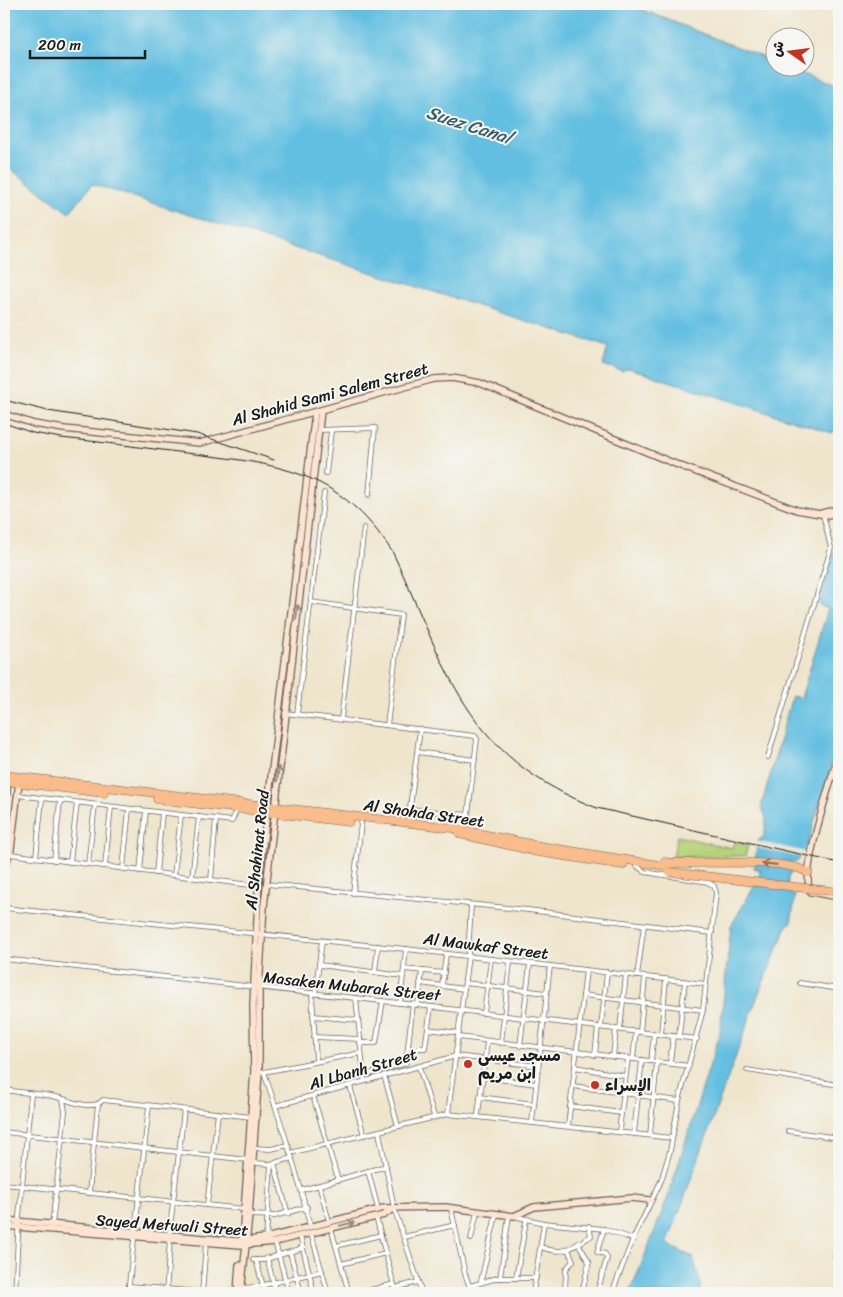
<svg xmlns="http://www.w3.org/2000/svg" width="843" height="1297" font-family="Sriracha,'Playpen Sans Arabic',sans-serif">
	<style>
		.green { fill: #b5d279; stroke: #68774a }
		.water { fill: #64bfe1; stroke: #406e7e }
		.pier { fill: #efe5cc }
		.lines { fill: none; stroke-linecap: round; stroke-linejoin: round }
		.street-casing { stroke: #66625a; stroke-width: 5.5 }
		.secondary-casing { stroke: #66625a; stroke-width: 8 }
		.highway-casing { stroke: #66625a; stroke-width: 9 }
		.street { stroke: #fff; stroke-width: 4 }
		.secondary { stroke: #fde4d1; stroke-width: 5.5 }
		.highway { stroke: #fabc8b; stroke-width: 8 }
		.rail { stroke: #1c1c1c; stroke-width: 1 }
		.highway-bridge-casing { stroke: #66625a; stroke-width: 9; stroke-linecap: butt }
		.highway-bridge { stroke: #fabc8b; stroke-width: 8 }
		.oneway { stroke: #988a80 }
		.oneway2 { stroke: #8b6c54 }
		.poi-dot { fill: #c8321e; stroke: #f6f6f2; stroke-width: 2 }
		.labels { text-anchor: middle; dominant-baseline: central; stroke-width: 4; stroke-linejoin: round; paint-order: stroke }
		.street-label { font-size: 16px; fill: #1c1c1c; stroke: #f6f6f2 }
		.poi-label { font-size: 16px; font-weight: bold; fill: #1c1c1c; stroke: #f6f6f2; text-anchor: start }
		.water-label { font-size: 18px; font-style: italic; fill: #395d6b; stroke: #f6f6f2 }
	</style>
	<rect width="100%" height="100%" fill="#f6f6f2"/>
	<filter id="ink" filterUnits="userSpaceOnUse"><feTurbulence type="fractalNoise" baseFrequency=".02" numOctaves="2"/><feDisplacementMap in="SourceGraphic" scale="10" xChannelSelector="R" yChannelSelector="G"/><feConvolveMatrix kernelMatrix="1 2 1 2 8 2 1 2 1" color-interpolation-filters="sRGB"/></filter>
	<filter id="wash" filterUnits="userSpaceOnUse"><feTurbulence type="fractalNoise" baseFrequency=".0096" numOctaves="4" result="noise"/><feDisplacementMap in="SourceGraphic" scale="20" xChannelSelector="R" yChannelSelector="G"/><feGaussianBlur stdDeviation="1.12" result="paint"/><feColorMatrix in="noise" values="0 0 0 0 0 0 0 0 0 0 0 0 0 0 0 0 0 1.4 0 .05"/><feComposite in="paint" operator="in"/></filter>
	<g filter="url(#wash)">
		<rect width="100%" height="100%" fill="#efe5cc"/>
		<!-- green -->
		<path class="green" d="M677 836 732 848 734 842 748 845 745 856 673 857Z"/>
		<!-- water -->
		<g class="water">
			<path d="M4 4H628L775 62 776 68H789L839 88V432L834 431 832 433 628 368 622 371 603 365 608 347 92 184 69 213 4 164Z"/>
			<path d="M839 537V739L806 849 797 862H790L788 870 792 871 788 877 787 891 795 896 791 923 788 924 758 995 667 1245 693 1257 701 1286 699 1293H630L668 1197 720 1033 731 926 755 885H758L760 870 754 868 758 841 764 836C766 825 768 816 761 808L792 696 801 698 828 609 819 605Z"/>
		</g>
		<!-- pier -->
		<path class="pier" d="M755 841 807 852 804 858 754 847Z"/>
	</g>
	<g filter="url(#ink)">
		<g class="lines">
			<!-- street casing -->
			<g class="street-casing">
				<g id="street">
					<path d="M319 430 375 428 369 495"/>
					<path d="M326 473 331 431"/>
					<path d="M311 602 401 615 387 725"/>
					<path d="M285 713 475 736 477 739 468 815 410 809"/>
					<path d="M297 714 324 493"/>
					<path d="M341 719 364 528"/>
					<path d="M417 752 475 760"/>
					<path d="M768 757 831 548 823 514"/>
					<path d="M17 795 232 821 237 809"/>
					<path d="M408 823 420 729"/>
					<path d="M10 854 258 886"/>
					<path d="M36 857 42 799"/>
					<path d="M54 860 60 801"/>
					<path d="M70 862 77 803"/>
					<path d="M88 864 95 805"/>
					<path d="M105 866 111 807"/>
					<path d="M123 869 129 809"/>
					<path d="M140 871 146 811"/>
					<path d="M156 873 162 813"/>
					<path d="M174 875 181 815"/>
					<path d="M192 877 199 817"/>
					<path d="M211 880 216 819"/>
					<path d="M267 884 528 910 712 933"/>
					<path d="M353 893 361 823"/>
					<path d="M4 908 406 949 706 984"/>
					<path d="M4 959 400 1003 697 1039"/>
					<path d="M319 965 403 976"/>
					<path d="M404 969 444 973"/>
					<path d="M375 972 378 946"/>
					<path d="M637 976 644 925"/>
					<path d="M420 983 464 989"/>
					<path d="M465 983 546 993"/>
					<path d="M800 983 839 989"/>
					<path d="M442 986 446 954"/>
					<path d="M312 993 316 1061"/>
					<path d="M315 994 322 941"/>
					<path d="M583 995 703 1010"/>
					<path d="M356 998 364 1078"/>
					<path d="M400 1003 406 949"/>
					<path d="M418 1005 422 971"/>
					<path d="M484 1013 491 959"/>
					<path d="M313 1016 358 1020"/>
					<path d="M601 1027 607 972"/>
					<path d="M428 1029 459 1033"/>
					<path d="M620 1029 626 975"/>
					<path d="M640 1032 645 977"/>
					<path d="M661 1034 666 979"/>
					<path d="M679 1036 685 981"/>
					<path d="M314 1037 360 1039"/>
					<path d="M459 1037 689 1066"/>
					<path d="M360 1043H376L383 1001"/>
					<path d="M501 1043 510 962"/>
					<path d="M520 1046 530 964"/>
					<path d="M409 1048H425L431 1007"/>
					<path d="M595 1055 598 1027"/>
					<path d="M613 1057 616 1029"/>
					<path d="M633 1059 636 1031"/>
					<path d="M651 1061 654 1033"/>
					<path d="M670 1063 673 1036"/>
					<path d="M419 1067 434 1116"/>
					<path d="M575 1067 625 1076"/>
					<path d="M747 1070 839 1085"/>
					<path d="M259 1071 264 1072C281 1123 298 1174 310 1226"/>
					<path d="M264 1072 361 1053"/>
					<path d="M384 1075 398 1126"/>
					<path d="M363 1076 406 1063 413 1004"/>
					<path d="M483 1077 536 1084"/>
					<path d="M350 1086 364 1135"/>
					<path d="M573 1086 679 1101"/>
					<path d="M4 1090C21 1093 39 1093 56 1097 70 1100 83 1108 98 1104"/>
					<path d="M313 1096 338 1180"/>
					<path d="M480 1097 534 1104"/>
					<path d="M275 1106 456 1056 538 1066"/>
					<path d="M570 1106 621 1113"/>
					<path d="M448 1114 468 956 471 905"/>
					<path d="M478 1115 487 1041"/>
					<path d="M532 1122 550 966"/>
					<path d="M568 1126 586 970"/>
					<path d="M619 1131 628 1058"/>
					<path d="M788 1131 839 1138"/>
					<path d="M4 1132 248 1160"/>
					<path d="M379 1132 394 1208 422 1293"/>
					<path d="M634 1133 642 1060"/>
					<path d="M650 1135 657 1062"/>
					<path d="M254 1148 271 1149 288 1145"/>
					<path d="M290 1153 448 1114 672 1138"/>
					<path d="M253 1163 271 1164 292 1158"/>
					<path d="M274 1163 288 1214"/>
					<path d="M368 1171 378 1209"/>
					<path d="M4 1184 244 1209"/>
					<path d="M319 1185 329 1221"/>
					<path d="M302 1190 386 1166"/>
					<path d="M89 1193 98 1104 103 1100 251 1117"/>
					<path d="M207 1205 218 1113"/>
					<path d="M451 1208 465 1274 472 1293"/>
					<path d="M249 1215 275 1216 307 1207"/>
					<path d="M514 1216 544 1223 604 1229 633 1239"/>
					<path d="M376 1217 396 1293"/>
					<path d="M839 1223 835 1257 839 1265"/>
					<path d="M52 1225 65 1112 63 1099"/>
					<path d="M331 1228 349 1293"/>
					<path d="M311 1233 328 1293"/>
					<path d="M169 1236 184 1110"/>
					<path d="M300 1236 314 1293"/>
					<path d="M404 1237 455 1225"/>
					<path d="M266 1238 271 1164"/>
					<path d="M471 1239 477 1212"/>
					<path d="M275 1242 289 1293"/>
					<path d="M578 1243 589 1262 582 1293"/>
					<path d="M336 1246 381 1235"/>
					<path d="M541 1247C564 1256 571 1248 591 1236L589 1226"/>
					<path d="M290 1252 301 1293"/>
					<path d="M267 1258 276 1293"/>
					<path d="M253 1260H263L303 1248"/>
					<path d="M256 1260 265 1293"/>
					<path d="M341 1264 386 1253"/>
					<path d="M500 1278 509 1216"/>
					<path d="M516 1278 526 1221"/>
					<path d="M481 1281 496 1215"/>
					<path d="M129 1286 202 1292 239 1291"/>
					<path d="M470 1286 497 1278H536"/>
					<path d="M241 1288 256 1287 322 1271"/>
					<path d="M395 1288 418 1282"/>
					<path d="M15 1293 19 1216 31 1094"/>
					<path d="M128 1293 149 1106"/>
					<path d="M166 1293 170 1240"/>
					<path d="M202 1293 206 1243"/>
					<path d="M359 1293 394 1284"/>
					<path d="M515 1293H526"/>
					<path d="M533 1293 544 1223"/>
					<path d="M565 1293 566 1269 573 1261 568 1249"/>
					<path d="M597 1293 607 1258 605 1254 597 1252 604 1229"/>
					<path d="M612 1293 633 1239 661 1181 670 1151 679 1101 703 1010 716 893 714 886 708 882 645 872 637 866"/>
					<path d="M769 1293H778"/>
				</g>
			</g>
			<!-- secondary casing -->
			<g class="secondary-casing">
				<g id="secondary">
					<path d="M4 414 34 424 64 429 200 443 434 379 452 378 480 383 678 465 797 510 826 515 839 513"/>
					<path d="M822 513 839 509"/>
					<path d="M839 753C833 776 798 876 811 892L839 897"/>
					<path d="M4 820 8 781"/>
					<path d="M4 869 11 849 19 782"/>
					<path d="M4 1220 237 1241 266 1238 384 1208 445 1207 514 1216 534 1207 632 1198 650 1200"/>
					<path d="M4 1226 241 1245 275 1242 384 1215 394 1208"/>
					<path d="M242 1241 254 1072 253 1005 259 878 315 412"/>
					<path d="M237 1293 239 1265"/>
					<path d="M241 1293 249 1215 259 1071V988L264 906 321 411"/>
				</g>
			</g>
			<!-- highway casing -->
			<g class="highway-casing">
				<g id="highway">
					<path d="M4 775 453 828 540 846 671 867"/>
					<path d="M4 781 104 793"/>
					<path d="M157 799 349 822"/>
					<path d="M460 834 538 852 623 865"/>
					<path d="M664 862C697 866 786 856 808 873"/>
				</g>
			</g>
			<!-- street -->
			<use href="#street" class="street"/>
			<!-- secondary -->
			<use href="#secondary" class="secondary"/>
			<!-- highway -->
			<use href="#highway" class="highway"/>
			<!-- rail -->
			<g class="rail">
				<path d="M4 400 48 411 197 434 274 460"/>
				<path d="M4 423 33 433 61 438C103 442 145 448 186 453 277 464 339 469 393 553 448 669 463 756 597 808L839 863"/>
			</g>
			<!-- highway-bridge casing -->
			<g class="highway-bridge-casing">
				<path id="highway-bridge" d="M670 872 839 892"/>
			</g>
			<!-- highway-bridge -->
			<use href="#highway-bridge" class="highway-bridge"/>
		</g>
		<!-- one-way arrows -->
		<defs><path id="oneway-shaft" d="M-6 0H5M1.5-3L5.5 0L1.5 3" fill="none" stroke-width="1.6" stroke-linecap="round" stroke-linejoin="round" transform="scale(1.25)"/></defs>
		<g class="oneway">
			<use href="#oneway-shaft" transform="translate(297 612) rotate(-83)"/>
			<use href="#oneway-shaft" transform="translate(278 774) rotate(-83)"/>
			<use href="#oneway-shaft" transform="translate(347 1224) rotate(-14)"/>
		</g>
		<use class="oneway2" href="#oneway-shaft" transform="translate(769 864) rotate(-174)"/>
	</g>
	<!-- markers -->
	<g class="poi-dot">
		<circle cx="468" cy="1064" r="5"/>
		<circle cx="595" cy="1085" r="5"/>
	</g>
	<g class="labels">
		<!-- street labels -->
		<g class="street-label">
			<text transform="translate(330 394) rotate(-15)">Al Shahid Sami Salem Street</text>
			<text transform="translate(424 813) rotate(8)">Al Shohda Street</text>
			<text transform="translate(257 850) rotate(-84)">Al Shahinat Road</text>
			<text transform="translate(486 946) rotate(7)">Al Mawkaf Street</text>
			<text transform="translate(352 986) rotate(6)">Masaken Mubarak Street</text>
			<text transform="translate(363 1069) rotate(-16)">Al Lbanh Street</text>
			<text transform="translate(172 1225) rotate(4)">Sayed Metwali Street</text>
		</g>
		<!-- poi labels -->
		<g class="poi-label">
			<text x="478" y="1055">مسجد عيسى<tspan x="478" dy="18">ابن مريم</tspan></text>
			<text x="605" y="1085">الإسراء</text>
		</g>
		<!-- water labels -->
		<g class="water-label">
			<text transform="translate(469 125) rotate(18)">Suez Canal</text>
		</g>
	</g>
	<!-- margin -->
	<rect width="843" height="1297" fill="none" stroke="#f6f6f2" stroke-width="20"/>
	<!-- north arrow -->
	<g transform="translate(790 52) rotate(284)"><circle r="24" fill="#f6f6f2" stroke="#9f9f9c"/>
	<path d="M0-4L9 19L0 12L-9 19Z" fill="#c8321e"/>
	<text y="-8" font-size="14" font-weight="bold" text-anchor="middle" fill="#1c1c1c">ش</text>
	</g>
	<!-- scale -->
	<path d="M30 50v8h115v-8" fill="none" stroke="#1c1c1c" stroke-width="2.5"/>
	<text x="38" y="50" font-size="15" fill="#1c1c1c" stroke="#f6f6f2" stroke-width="4" paint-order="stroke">200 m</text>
</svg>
